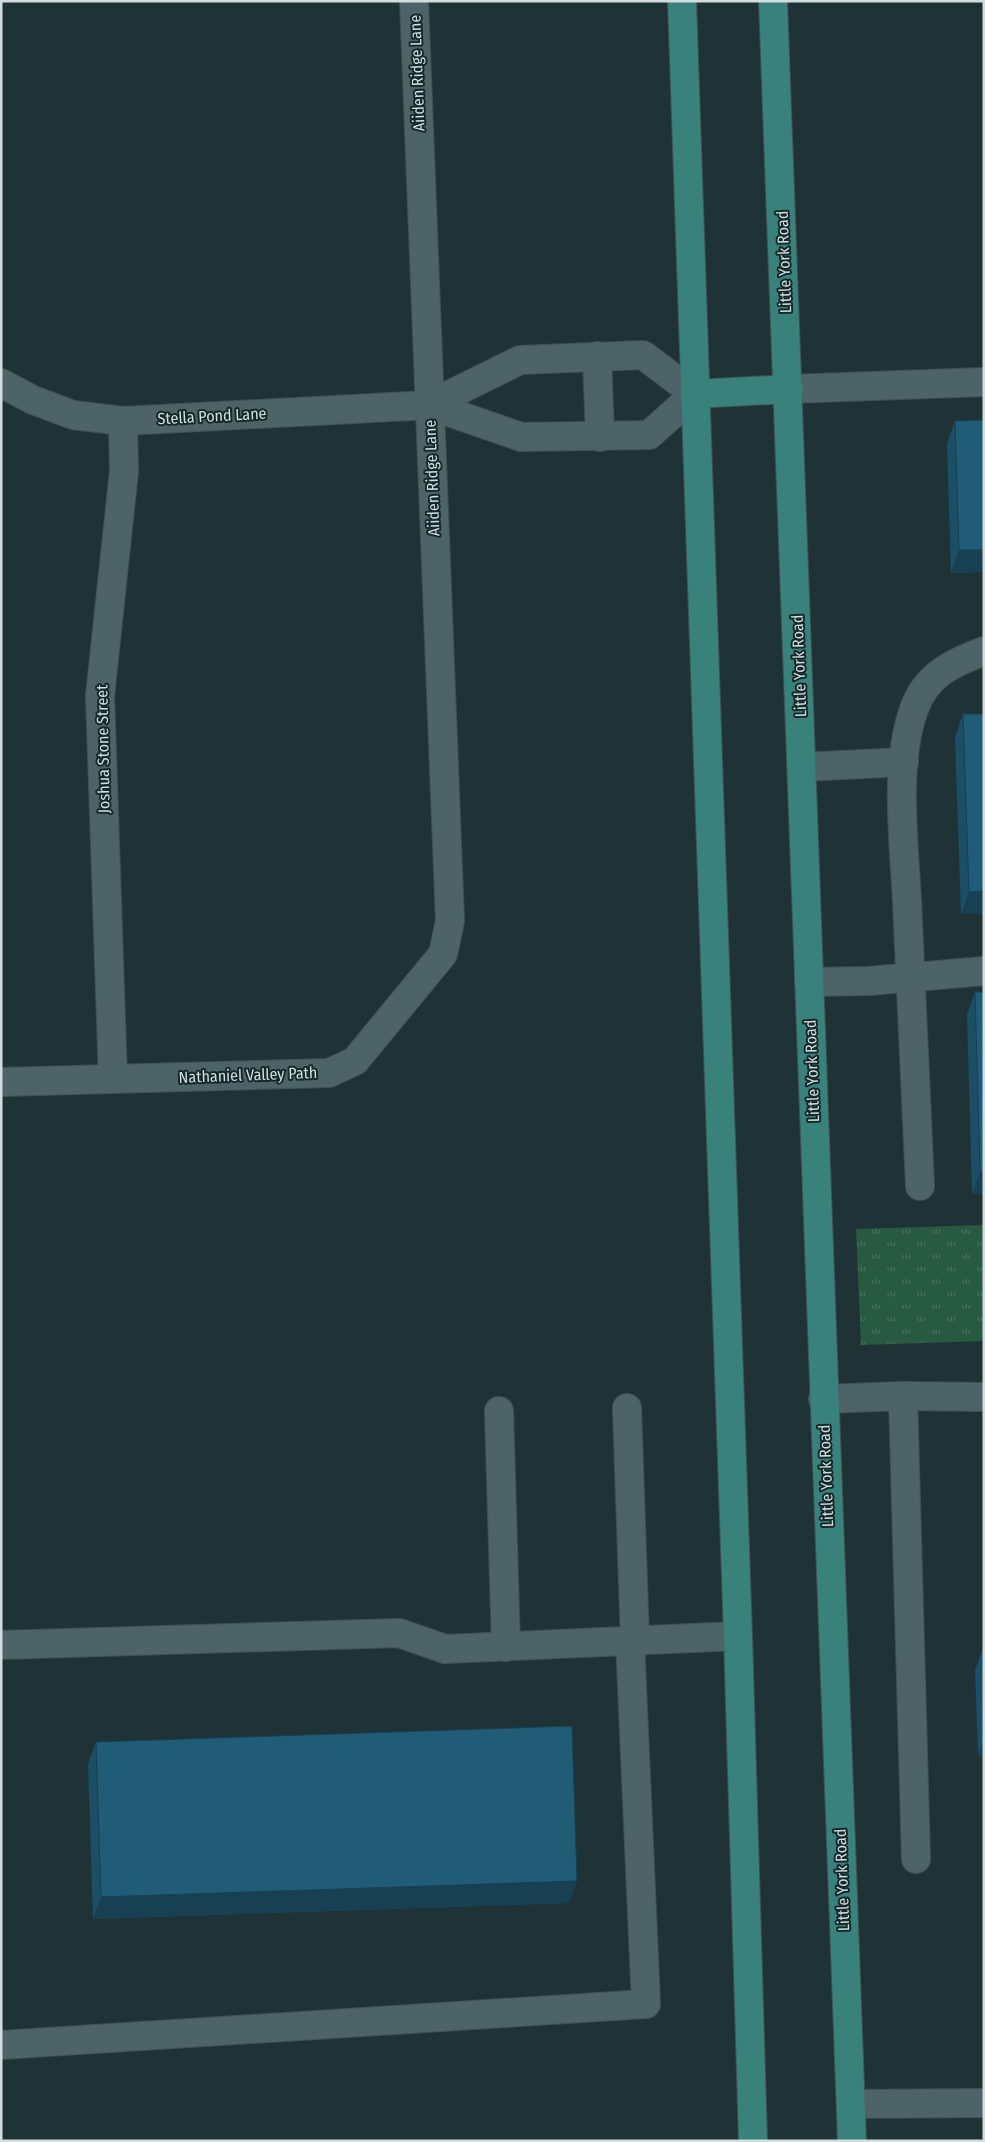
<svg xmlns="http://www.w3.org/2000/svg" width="985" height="2142" font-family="'Fira Sans Condensed',sans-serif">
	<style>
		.grass { fill: url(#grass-tufts) }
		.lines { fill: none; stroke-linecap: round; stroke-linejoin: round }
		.minor-casing { stroke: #405153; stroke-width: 30 }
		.major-casing { stroke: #405153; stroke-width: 30 }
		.minor { stroke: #4e6367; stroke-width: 28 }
		.major { stroke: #39827b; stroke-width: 28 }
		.wall { fill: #1c4f66 }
		.shaded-wall { fill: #174053 }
		.building { fill: #215c77; stroke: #174053 }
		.labels { text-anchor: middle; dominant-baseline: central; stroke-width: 4; stroke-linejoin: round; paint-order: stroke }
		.street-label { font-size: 16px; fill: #d1dddf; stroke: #15292b }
	</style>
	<defs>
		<pattern id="grass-tufts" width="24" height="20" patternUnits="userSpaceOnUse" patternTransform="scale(1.25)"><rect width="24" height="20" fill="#285a41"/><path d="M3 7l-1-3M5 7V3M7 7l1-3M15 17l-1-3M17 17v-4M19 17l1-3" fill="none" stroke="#46715c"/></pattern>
	</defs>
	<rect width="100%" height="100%" fill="#1f3336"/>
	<!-- grass -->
	<path class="grass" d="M984 1225V1341L861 1345 856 1229Z"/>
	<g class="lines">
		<!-- minor casing -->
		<g class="minor-casing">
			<g id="minor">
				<path d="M643 355 695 394 649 435 521 437 429 405 520 360Z"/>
				<path d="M597 356 600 437"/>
				<path d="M1 383 33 400 73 415 123 421 429 405"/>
				<path d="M789 389 984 382"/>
				<path d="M802 767 904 762"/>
				<path d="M809 982 869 981 984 971"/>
				<path d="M113 1079 100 696 124 471 123 421"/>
				<path d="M1 1082 329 1073 355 1061 443 954 450 921 414 1"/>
				<path d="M920 1186C916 1091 911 996 907 901 904 843 894 764 914 709 926 675 952 663 984 651"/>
				<path d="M903 1396 984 1397"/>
				<path d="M823 1399 903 1396 916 1859"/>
				<path d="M627 1408 635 1641"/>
				<path d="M499 1411 506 1647"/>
				<path d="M1 1645 399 1633 445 1649 738 1636"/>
				<path d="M1 2045 646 2004 630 1641"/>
				<path d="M851 2104 984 2103"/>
			</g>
		</g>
		<!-- major casing -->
		<g class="major-casing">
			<g id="major">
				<path d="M682 1 738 1636 753 2141"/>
				<path d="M773 1 852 2141"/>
				<path d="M695 394 789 389"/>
			</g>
		</g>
		<!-- minor -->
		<use href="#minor" class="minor"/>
		<!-- major -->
		<use href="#major" class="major"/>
	</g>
	<!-- wall -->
	<g class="wall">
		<path d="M984 420V572L951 573 947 444 955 421Z"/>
		<path d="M963 714H984V914H961L955 737Z"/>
		<path d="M975 992H984V1194H972L967 1014Z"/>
		<path d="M983 1648H984V1756H978L975 1670Z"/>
		<path d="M96 1742 569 1903 93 1919 88 1764Z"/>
	</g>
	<!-- shaded-wall -->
	<g class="shaded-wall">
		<path d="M959 550H984V572L951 573Z"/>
		<path d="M984 891V914H961L969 892Z"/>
		<path d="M980 1172H984V1194H972Z"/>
		<path d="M984 1740V1756H978Z"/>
		<path d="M577 1881 569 1903 93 1919 101 1897Z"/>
	</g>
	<!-- building -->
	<g class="building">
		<path d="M984 420V550H959L955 421Z"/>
		<path d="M963 714H984V891L969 892Z"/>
		<path d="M975 992H984V1172H980Z"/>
		<path d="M983 1648H984V1669Z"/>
		<path d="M572 1726 577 1881 101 1897 96 1742Z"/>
	</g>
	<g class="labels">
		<!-- street labels -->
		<g class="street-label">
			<text transform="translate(417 73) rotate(-92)">Aiiden Ridge Lane</text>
			<text transform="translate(784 262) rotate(-92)">Little York Road</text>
			<text transform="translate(212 416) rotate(-3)">Stella Pond Lane</text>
			<text transform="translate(432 478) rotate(-92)">Aiiden Ridge Lane</text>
			<text transform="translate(799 666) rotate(-92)">Little York Road</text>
			<text transform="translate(103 749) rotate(-91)">Joshua Stone Street</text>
			<text transform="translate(812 1071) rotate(-92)">Little York Road</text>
			<text transform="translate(248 1075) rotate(-2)">Nathaniel Valley Path</text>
			<text transform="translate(826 1476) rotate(-92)">Little York Road</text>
			<text transform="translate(842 1880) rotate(-92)">Little York Road</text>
		</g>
	</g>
	<!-- border -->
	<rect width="985" height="2142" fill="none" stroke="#d1dddf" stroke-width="5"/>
</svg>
